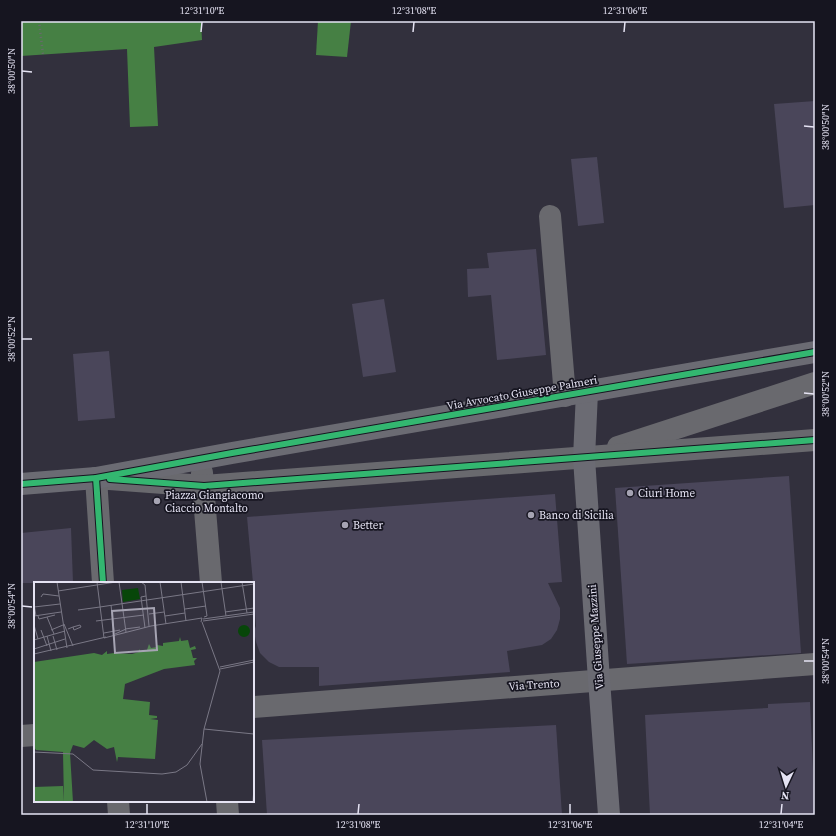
<svg xmlns="http://www.w3.org/2000/svg" width="836" height="836" font-family="'Source Serif 4',serif">
	<style>
		.water { fill: #468044 }
		.building { fill: #4a465a }
		.lines { fill: none; stroke-linecap: round; stroke-linejoin: round }
		.path { stroke: #6a696f; stroke-width: 2.5; stroke-dasharray: 1 3; stroke-linecap: butt }
		.minor { stroke: #69696e; stroke-width: 22 }
		.major { stroke: #6b6b73; stroke-width: 22 }
		.cycleway-casing { stroke: #161520; stroke-width: 8 }
		.cycleway { stroke: #33b770; stroke-width: 6 }
		.ticks { fill: none; stroke: #e5e3f3; stroke-width: 1.5 }
		.poi-dot { fill: #a6a4b3; stroke: #161520; stroke-width: 1.5 }
		.labels { text-anchor: middle; dominant-baseline: central; stroke-width: 3.5; stroke-linejoin: round; paint-order: stroke }
		.street-label { font-size: 11px; fill: #e5e3f3; stroke: #161520 }
		.poi-label { font-size: 11px; fill: #e5e3f3; stroke: #161520; text-anchor: start }
		.inset-road { fill: none; stroke: #7a7886; stroke-width: 1 }
		.view { fill: #a6a4b3; fill-opacity: 0.15; stroke: #a6a4b3; stroke-width: 2 }
		.inset-edge { fill: none; stroke: #e5e3f3; stroke-width: 2 }
		.neatline { fill: none; stroke: #e5e3f3; stroke-width: 1.5 }
		.ticks-label { font-size: 10px; text-anchor: middle; fill: #e5e3f3 }
	</style>
	<rect width="100%" height="100%" fill="#32303d"/>
	<!-- water -->
	<g class="water">
		<path d="M21 21H203L201 22 202 40 154 47 158 126 130 127 127 49 21 56Z"/>
		<path d="M318 21H351L347 57 316 55Z"/>
	</g>
	<!-- building -->
	<g class="building">
		<path d="M815 101V205L784 208 774 104Z"/>
		<path d="M597 157 604 223 578 226 571 159Z"/>
		<path d="M536 249 546 355 497 360 491 295 468 297 467 269 489 268 487 253Z"/>
		<path d="M384 299 396 372 363 377 352 304Z"/>
		<path d="M109 351 115 418 78 421 73 354Z"/>
		<path d="M789 476 801 653 627 664 615 488Z"/>
		<path d="M555 494 562 582 548 583 560 608V619L557 630 551 639 542 645 507 651 510 672 319 686V667H279L269 662 260 653 256 642 254 631 256 626 253 583 247 517Z"/>
		<path d="M71 528 73 583H21V533Z"/>
		<path d="M810 702 815 815H650L645 715 768 708V704Z"/>
		<path d="M556 725 562 815H267L262 740Z"/>
	</g>
	<g class="lines">
		<!-- path -->
		<path class="path" d="M39 21 43 54"/>
		<!-- minor -->
		<g class="minor">
			<path d="M550 216 565 396"/>
			<path d="M618 447 815 383"/>
			<path d="M202 473 211 583"/>
			<path d="M103 583 96 478 204 486 815 440"/>
			<path d="M253 707 815 664"/>
			<path d="M21 736 35 735"/>
			<path d="M118 801 119 815"/>
			<path d="M227 801 228 815"/>
		</g>
		<!-- major -->
		<g class="major">
			<path d="M587 392 584 458 599 680 609 815"/>
			<path d="M21 484 96 478 232 453 815 352"/>
		</g>
		<!-- cycleway casing -->
		<g class="cycleway-casing">
			<g id="cycleway">
				<path d="M96 478 103 583"/>
				<path d="M110 479 204 486 815 440"/>
				<path d="M21 484 96 478 232 453 815 352"/>
			</g>
		</g>
		<!-- cycleway -->
		<use href="#cycleway" class="cycleway"/>
	</g>
	<!-- ticks -->
	<path class="ticks" d="M201 32 202 22M413 32 414 22M624 32 625 22M22 71 32 72M804 126 814 127M22 339H32M804 393 814 394M22 606 32 607M804 661H814M147 814V804M358 814 359 804M570 814V804M781 814 782 804"/>
	<!-- markers -->
	<g class="poi-dot">
		<circle cx="630" cy="493" r="4"/>
		<circle cx="157" cy="501" r="4"/>
		<circle cx="531" cy="515" r="4"/>
		<circle cx="345" cy="525" r="4"/>
	</g>
	<g class="labels">
		<!-- street labels -->
		<g class="street-label">
			<text transform="translate(522 393) rotate(-10)">Via Avvocato Giuseppe Palmeri</text>
			<text transform="translate(596 637) rotate(-94)">Via Giuseppe Mazzini</text>
			<text transform="translate(534 685) rotate(-4)">Via Trento</text>
		</g>
		<!-- poi labels -->
		<g class="poi-label">
			<text x="638" y="493">Ciuri Home</text>
			<text x="165" y="495">Piazza Giangiacomo<tspan x="165" dy="13">Ciaccio Montalto</tspan></text>
			<text x="539" y="515">Banco di Sicilia</text>
			<text x="353" y="525">Better</text>
		</g>
	</g>
	<!-- overview -->
	<g transform="translate(34 582)">
		<rect width="220" height="220" fill="#32303d"/>
		<path d="M104 6 106 17 89 20 88 8ZM204 49a6 6 0 1 1 12 0a6 6 0 1 1-12 0Z" fill="#074609"/>
		<path d="M146 55 147 59 154 58 156 66 161 64 162 67 157 68 159 76H163L160 79 161 83 130 87 91 102 89 117 116 120 115 133 123 134V136L116 137 124 138 121 177 84 175 83 180 80 165 73 167 60 158 50 166 39 163 36 171 39 220H30L29 170 2 168 0 165V80L60 71 68 73 73 69V72L80 71V68L82 71 98 72 105 70V67L107 70 113 68 115 62 117 66 123 65V63L129 64V61L145 59ZM29 204 30 220H0V205Z" fill="#468044"/>
		<path class="inset-road" d="M23 0 33 66M63 0 70 56 117 44 168 36 167 40M85 0 92 50M107 0 111 3 115 44M126 0 132 42M147 0 152 39M168 0 173 34 170 35M187 0 192 34M208 0 213 31M24 9 82 0M7 15 9 12 25 14M0 22 2 34M77 23 80 49M0 25 26 22M66 25 220 2M151 27 172 24M44 28 66 25M191 30 220 26M115 32 130 30M0 34 27 30M4 34 5 37 21 33M131 34 151 31M13 35 20 52M169 37 220 30M62 39 110 33M169 39 220 32M168 40 186 89 170 147 220 152M30 42 39 64M0 43 4 57M111 46 107 15 112 14M34 47 39 45 46 43 47 45 40 48 39 45M91 47 106 45M7 48 13 64M17 48 29 43M70 51 86 48M81 52 92 47M13 54 17 69M19 54 23 68M0 58 31 49M0 67 31 57M0 72 72 55M186 85 220 78M186 87 220 80M170 147 166 182 173 220M0 170 39 172 59 188 128 192 142 190 153 183 168 162M219 220 220 205"/>
		<path class="view" d="M120 26 123 68 81 71 78 29Z"/>
		<rect width="220" height="220" class="inset-edge"/>
	</g>
	<!-- border -->
	<rect width="836" height="836" fill="none" stroke="#161520" stroke-width="44"/>
	<!-- north arrow -->
	<g transform="translate(786 786) rotate(184)" stroke="#161520" stroke-width="3" paint-order="stroke">
	<path d="M0-3L7 15L0 10L-7 15Z" fill="#e5e3f3"/>
	<text y="-6" font-size="11" font-weight="bold" text-anchor="middle" fill="#e5e3f3">N</text>
	</g>
	<rect x="22" y="22" width="792" height="792" class="neatline"/>
	<g class="ticks-label">
		<text x="202" y="14">12°31'10"E</text>
		<text x="414" y="14">12°31'08"E</text>
		<text x="625" y="14">12°31'06"E</text>
		<text transform="translate(11 71) rotate(-90)" y="4">38°00'50"N</text>
		<text transform="translate(825 127) rotate(-90)" y="4">38°00'50"N</text>
		<text transform="translate(11 339) rotate(-90)" y="4">38°00'52"N</text>
		<text transform="translate(825 394) rotate(-90)" y="4">38°00'52"N</text>
		<text transform="translate(11 606) rotate(-90)" y="4">38°00'54"N</text>
		<text transform="translate(825 661) rotate(-90)" y="4">38°00'54"N</text>
		<text x="147" y="828">12°31'10"E</text>
		<text x="358" y="828">12°31'08"E</text>
		<text x="570" y="828">12°31'06"E</text>
		<text x="781" y="828">12°31'04"E</text>
	</g>
</svg>
